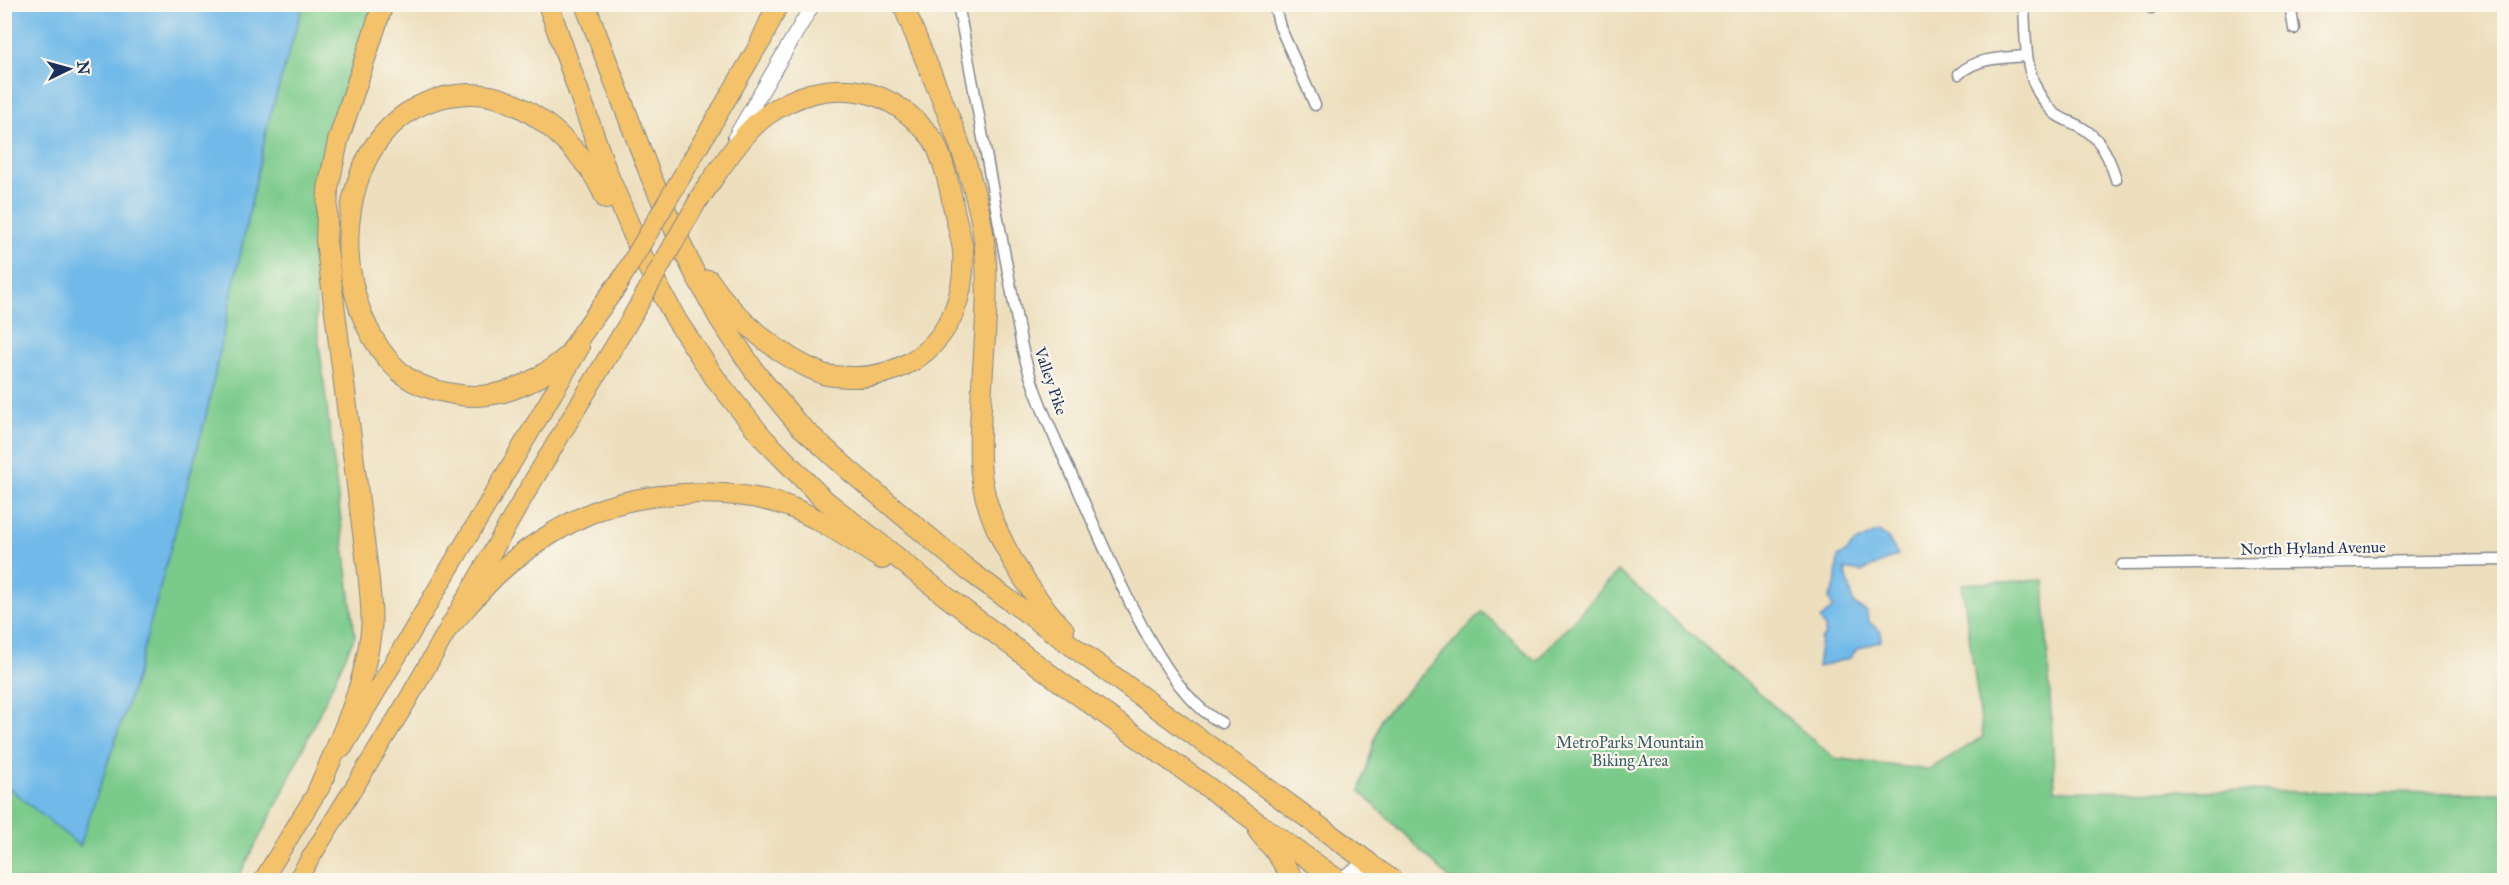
<svg xmlns="http://www.w3.org/2000/svg" width="2509" height="885" font-family="'IM FELL Great Primer',serif">
	<style>
		.green { fill: #7aca8a; stroke: #4a7c74; stroke-width: 1.5 }
		.water { fill: #70b9e9; stroke: #4674a4; stroke-width: 1.5 }
		.lines { fill: none; stroke-linecap: round; stroke-linejoin: round }
		.minor-casing { stroke: #84878e; stroke-width: 13 }
		.tertiary-casing { stroke: #84878e; stroke-width: 16 }
		.trunk-casing { stroke: #84878e; stroke-width: 20 }
		.motorway-casing { stroke: #84878e; stroke-width: 22 }
		.minor { stroke: #fff; stroke-width: 10 }
		.tertiary { stroke: #fff; stroke-width: 14 }
		.trunk { stroke: #f3c26a; stroke-width: 18 }
		.motorway { stroke: #f3c26a; stroke-width: 20 }
		.trunk-bridge-casing { stroke: #84878e; stroke-width: 20; stroke-linecap: butt }
		.trunk-bridge { stroke: #f3c26a; stroke-width: 18 }
		.labels { text-anchor: middle; dominant-baseline: central; stroke-width: 4.5; stroke-linejoin: round; paint-order: stroke }
		.street-label { font-size: 16px; fill: #1b2f5e; stroke: #fbf7ec }
		.park-label { font-size: 16px; fill: #385e6b; stroke: #fbf7ec }
	</style>
	<rect width="100%" height="100%" fill="#fbf7ec"/>
	<filter id="ink" filterUnits="userSpaceOnUse"><feTurbulence type="fractalNoise" baseFrequency=".0167" numOctaves="2"/><feDisplacementMap in="SourceGraphic" scale="12" xChannelSelector="R" yChannelSelector="G"/><feConvolveMatrix kernelMatrix="1 2 1 2 8 2 1 2 1" color-interpolation-filters="sRGB"/></filter>
	<filter id="wash" filterUnits="userSpaceOnUse"><feTurbulence type="fractalNoise" baseFrequency=".008" numOctaves="4" result="noise"/><feDisplacementMap in="SourceGraphic" scale="24" xChannelSelector="R" yChannelSelector="G"/><feGaussianBlur stdDeviation="1.35" result="paint"/><feColorMatrix in="noise" values="0 0 0 0 0 0 0 0 0 0 0 0 0 0 0 0 0 1.4 0 .05"/><feComposite in="paint" operator="in"/></filter>
	<g filter="url(#wash)">
		<rect width="100%" height="100%" fill="#eddfbd"/>
		<!-- green -->
		<g class="green">
			<path d="M5 5H373L316 175V318L355 636 282 794 237 880H5Z"/>
			<path d="M1618 571 1834 758 1928 770 1983 737 1962 584 2044 580 2055 790 2504 793V880H1451L1360 791 1381 718 1482 612 1536 661Z"/>
		</g>
		<!-- water -->
		<g class="water">
			<path d="M4 5H303L268 123 206 416 135 681 80 846 5 785Z"/>
			<path d="M1878 532 1888 538 1898 555 1861 572 1845 569 1854 604 1867 612 1868 621 1881 632V641L1857 649 1850 658 1817 667 1821 639 1825 635V628L1820 619 1833 608 1829 599 1835 586 1838 557 1847 552 1853 544Z"/>
		</g>
	</g>
	<g filter="url(#ink)">
		<g class="lines">
			<!-- minor casing -->
			<g class="minor-casing">
				<g id="minor">
					<path d="M958 4 1022 347C1036 404 1059 445 1082 498 1109 557 1163 696 1222 723"/>
					<path d="M1274 4 1280 27 1315 105"/>
					<path d="M2024 4C2026 42 2023 82 2052 111 2060 120 2074 122 2084 129 2102 140 2110 160 2116 179"/>
					<path d="M2290 4 2294 29"/>
					<path d="M2151 8 2153 4"/>
					<path d="M1959 74C1977 57 2004 58 2027 56"/>
					<path d="M2122 565 2504 560"/>
				</g>
			</g>
			<!-- tertiary casing -->
			<g class="tertiary-casing">
				<g id="tertiary">
					<path d="M735 137 813 4"/>
					<path d="M1340 880 1368 862"/>
				</g>
			</g>
			<!-- trunk casing -->
			<g class="trunk-casing">
				<g id="trunk">
					<path d="M686 169 761 41"/>
					<path d="M343 748 580 348"/>
					<path d="M1368 862 1394 880"/>
					<path d="M263 880 326 777"/>
					<path d="M297 880 406 703 530 486 630 320"/>
				</g>
			</g>
			<!-- motorway casing -->
			<g class="motorway-casing">
				<g id="motorway">
					<path d="M548 4 606 170 645 262 677 321 715 378 763 438 821 497 948 598 1063 684 1338 880"/>
					<path d="M585 4 651 177 692 268 719 318 755 372 798 424 850 471 968 570 1368 862"/>
					<path d="M903 4C931 79 968 147 982 226 992 285 983 348 981 407 980 431 978 457 982 480 990 532 1028 592 1064 630"/>
					<path d="M761 41 778 4"/>
					<path d="M606 199C602 190 597 180 591 171 565 135 517 92 469 94 333 98 315 294 400 372 414 385 436 391 454 394 494 402 533 385 563 360 571 354 576 343 582 334 594 317 606 300 619 283"/>
					<path d="M699 199C715 176 731 150 750 130 770 108 805 91 834 90 868 88 895 100 919 124 924 129 930 135 934 141 944 162 950 187 954 210 957 223 961 237 963 250 966 293 951 336 914 360 894 372 873 378 850 377 841 376 831 377 823 374 779 357 735 319 709 280"/>
					<path d="M451 625C468 606 484 585 504 568 529 546 569 521 601 509 656 490 735 487 790 507 823 520 852 541 882 559"/>
					<path d="M318 790C340 739 365 687 371 631 373 615 370 597 369 580L326 241 328 189 338 141 383 4"/>
					<path d="M1259 832 1275 851 1294 880"/>
				</g>
			</g>
			<!-- minor -->
			<use href="#minor" class="minor"/>
			<!-- tertiary -->
			<use href="#tertiary" class="tertiary"/>
			<!-- trunk -->
			<use href="#trunk" class="trunk"/>
			<!-- motorway -->
			<use href="#motorway" class="motorway"/>
			<!-- trunk-bridge casing -->
			<g class="trunk-bridge-casing">
				<g id="trunk-bridge">
					<path d="M619 283 686 169"/>
					<path d="M630 320 699 199"/>
				</g>
			</g>
			<!-- trunk-bridge -->
			<use href="#trunk-bridge" class="trunk-bridge"/>
		</g>
	</g>
	<g class="labels">
		<!-- street labels -->
		<g class="street-label">
			<text transform="translate(1051 381) rotate(71)">Valley Pike</text>
			<text transform="translate(2313 548) rotate(-1)">North Hyland Avenue</text>
		</g>
		<!-- park labels -->
		<g class="park-label">
			<text x="1630" y="742">MetroParks Mountain<tspan x="1630" dy="18">Biking Area</tspan></text>
		</g>
	</g>
	<!-- margin -->
	<rect width="2509" height="885" fill="none" stroke="#fbf7ec" stroke-width="24"/>
	<!-- north arrow -->
	<g transform="translate(69 69) rotate(85)" stroke="#fbf7ec" stroke-width="4.5" paint-order="stroke">
	<path d="M0-4.5L10 22L0 15L-10 22Z" fill="#1b2f5e"/>
	<text y="-9" font-size="16" font-weight="bold" text-anchor="middle" fill="#1b2f5e">N</text>
	</g>
</svg>
